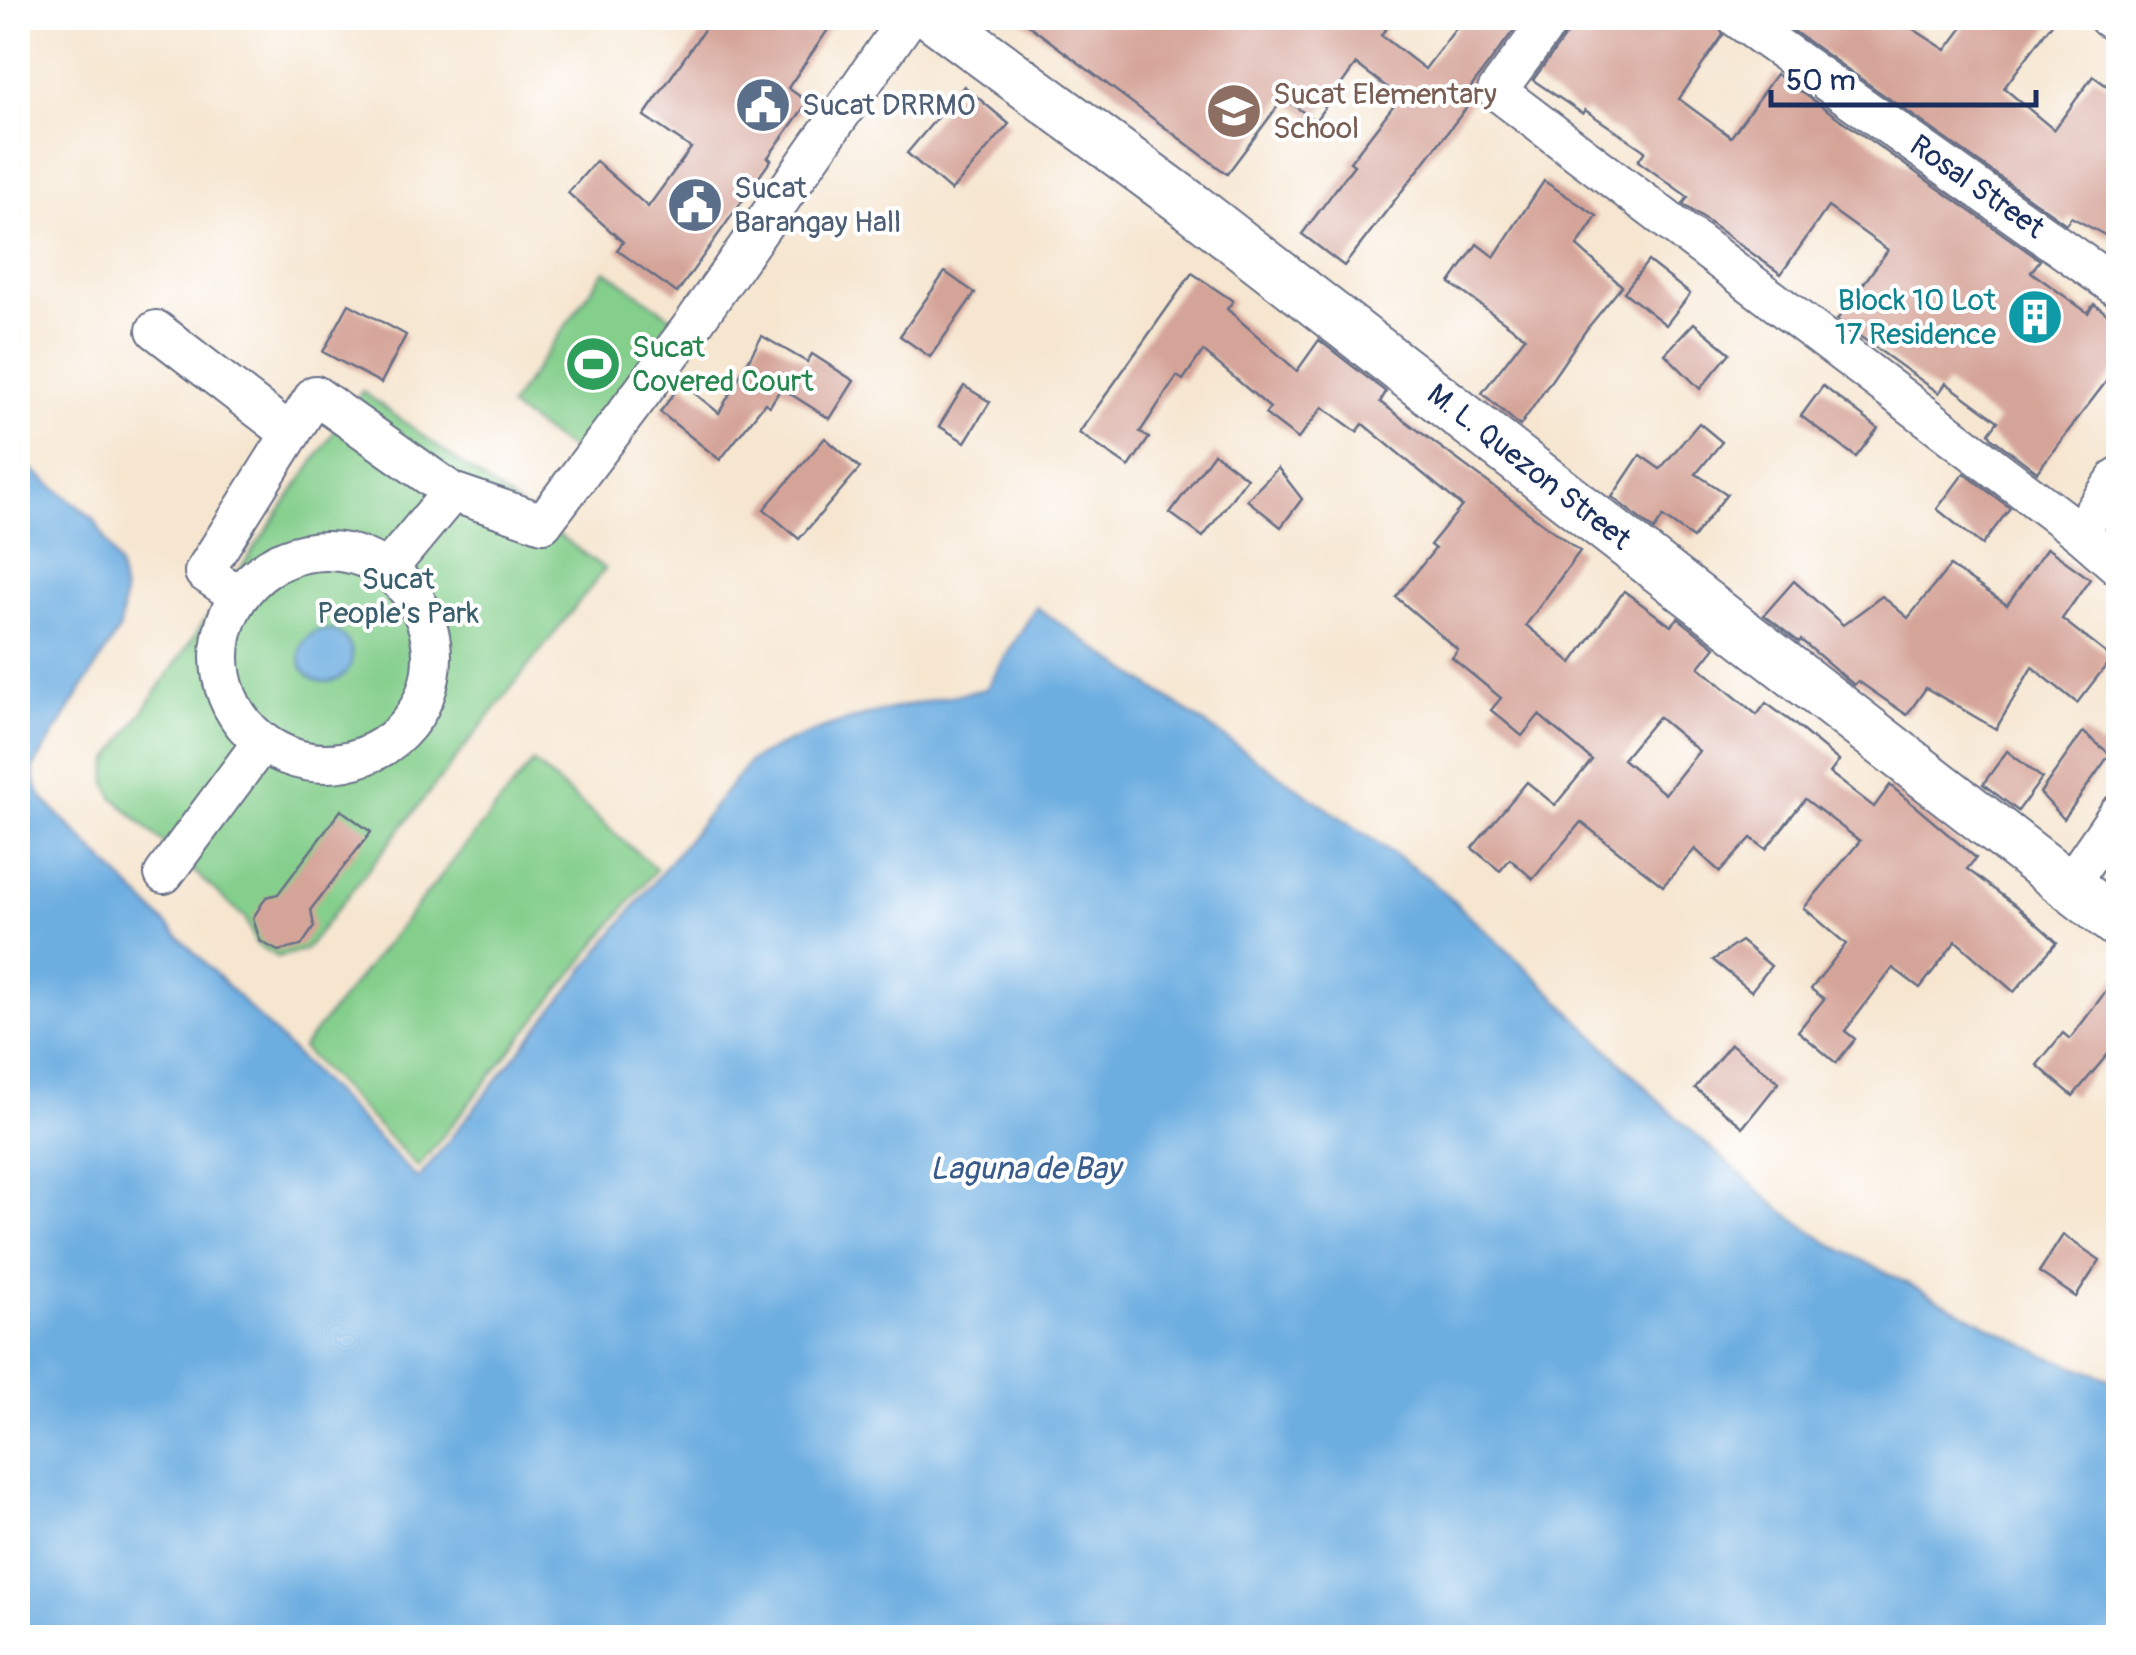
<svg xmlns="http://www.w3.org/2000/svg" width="2136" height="1655" font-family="Pangolin,sans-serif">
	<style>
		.green { fill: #84cf8c; stroke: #507f75; stroke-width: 2.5 }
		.water { fill: #6daee1; stroke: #446ea0; stroke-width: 2.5 }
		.building { fill: #d5a499; fill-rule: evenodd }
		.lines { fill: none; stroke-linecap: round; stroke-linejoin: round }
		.minor-casing { stroke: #686f86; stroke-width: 42 }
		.major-casing { stroke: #686f86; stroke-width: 52 }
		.minor { stroke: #fff; stroke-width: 38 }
		.major { stroke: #fff; stroke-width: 48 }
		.labels { text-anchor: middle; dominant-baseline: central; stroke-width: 8; stroke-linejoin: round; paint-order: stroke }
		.education-label { font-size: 30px; fill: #785e54; stroke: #fff; text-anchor: start }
		.service-label { font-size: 30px; fill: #4e5e75; stroke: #fff; text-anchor: start }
		.street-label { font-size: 30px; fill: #1b2f5e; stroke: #fff }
		.culture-label { font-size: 30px; fill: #0d838f; stroke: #fff; text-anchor: end }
		.leisure-label { font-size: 30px; fill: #27864d; stroke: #fff; text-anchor: start }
		.park-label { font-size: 30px; fill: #3a5f6c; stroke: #fff }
		.water-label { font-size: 32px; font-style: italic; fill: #385b8c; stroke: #fff }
	</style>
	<rect width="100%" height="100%" fill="#fff"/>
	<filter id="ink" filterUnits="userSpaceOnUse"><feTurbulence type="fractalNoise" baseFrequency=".01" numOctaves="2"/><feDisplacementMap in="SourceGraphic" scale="20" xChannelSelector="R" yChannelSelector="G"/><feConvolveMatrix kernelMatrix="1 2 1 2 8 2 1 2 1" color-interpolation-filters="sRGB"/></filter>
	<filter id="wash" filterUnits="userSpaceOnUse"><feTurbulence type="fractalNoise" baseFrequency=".0048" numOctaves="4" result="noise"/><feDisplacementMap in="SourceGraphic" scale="40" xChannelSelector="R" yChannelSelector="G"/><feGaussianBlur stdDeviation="2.25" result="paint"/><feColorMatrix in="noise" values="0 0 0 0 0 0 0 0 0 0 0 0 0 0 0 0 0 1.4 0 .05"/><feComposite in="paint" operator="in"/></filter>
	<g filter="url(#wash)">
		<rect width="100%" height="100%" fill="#f6e6d0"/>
		<!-- green -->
		<g class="green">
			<path d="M605 270 678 322 581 457 509 407Z"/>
			<path d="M362 391 605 569 305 950 278 957 256 944 246 919 113 797 106 780 109 761Z"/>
			<path d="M533 762 656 869 418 1167 302 1048Z"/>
		</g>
		<!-- water -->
		<g class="water">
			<path d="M18 458 94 519 119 566 124 594 120 628 33 768 36 786 43 799 418 1179 750 761C823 720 905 705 986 689L1036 607 1428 878 1534 975 1664 1106 1777 1207 1827 1242 2047 1356 2118 1382V1637H18Z"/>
			<circle cx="326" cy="656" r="26"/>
		</g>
		<g id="blocks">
			<!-- building -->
			<g class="building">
				<path d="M712 18H836L788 88 808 102 768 157 771 160 677 293 617 250 623 242 568 193 596 161 648 207 691 148 644 116Z"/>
				<path d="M1019 18H1290L1306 29 1314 18H1394L1381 35 1425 69 1464 18H1523L1463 98 1470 103 1344 266 1302 234 1354 165 1350 162 1400 97 1356 64 1315 121 1284 98 1227 174Z"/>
				<path d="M1573 18H1715L1723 35 1679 99 1731 137 1776 74 2040 260 2031 272 2088 313 2094 304 2118 322V366L2037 472 1992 438 1989 433 1998 421 1946 383 1939 393 1837 320 1888 250 1828 207 1781 274 1683 204 1688 197 1638 161 1645 151 1585 110 1583 114 1533 80 1569 31Z"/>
				<path d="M1775 18H1896L1946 50 1970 18H2056L2004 88 2054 130 2093 76 2118 94V242L2071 217 2066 224Z"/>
				<path d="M964 86 1009 124 951 191 907 153Z"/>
				<path d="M1544 181 1597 216 1577 246 1622 286 1586 330 1520 426 1482 393 1525 337 1450 283 1477 244 1494 257Z"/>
				<path d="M1648 261 1690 294 1666 325 1624 292Z"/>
				<path d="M945 272 975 293 930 357 900 336Z"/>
				<path d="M1192 273 1233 301 1227 309 1297 371 1319 340 1386 392 1380 402 1580 551 1526 625 1572 663 1624 591 1671 626 1678 618 1715 647 1699 667 1757 715 1766 703 1792 722 1839 761 1830 773 1874 807 1890 785 1976 858 1967 869 2019 908 2057 942 2014 992 1956 941 1920 988 1893 968 1845 1031 1855 1039 1836 1063 1798 1031 1824 999 1811 989 1846 944 1804 908 1860 841 1805 799 1766 849 1751 838 1720 872 1695 849 1663 886 1581 822 1533 879 1510 859 1500 871 1472 848 1527 782 1555 805 1592 760 1539 715 1522 736 1491 710 1501 698 1452 658 1458 650 1396 597 1435 549 1430 545 1462 506 1363 424 1357 432 1323 407 1298 439 1265 414 1270 408 1203 351 1183 380 1177 376 1140 432 1149 438 1129 467 1079 433ZM1658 717 1699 751 1665 794 1623 759Z"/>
				<path d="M349 304 406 335 381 383 323 352Z"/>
				<path d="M1694 323 1730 353 1700 389 1665 354Z"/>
				<path d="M762 336 807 362 812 354 854 381 830 419 781 388 770 406 765 403 720 460 660 412 682 383 719 413Z"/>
				<path d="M964 386 990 402 965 442 939 426Z"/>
				<path d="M1823 386 1878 428 1856 457 1801 416Z"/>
				<path d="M1699 423 1722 442 1696 474 1727 494 1693 538 1663 517 1654 530 1612 497 1640 455 1660 469Z"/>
				<path d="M825 438 860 468 799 539 764 509Z"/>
				<path d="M1214 453 1247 478 1203 537 1170 513Z"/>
				<path d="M1278 468 1302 499 1281 527 1247 500Z"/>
				<path d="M1964 473 2010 508 1982 545 1937 509Z"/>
				<path d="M2047 548 2090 579 2062 619 2112 658 2077 703 2032 667 1996 729 1926 688 1907 715 1858 681 1854 685 1801 640 1799 642 1764 615 1794 581 1843 625 1882 596 1908 618 1950 566 2007 605Z"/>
				<path d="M2083 732 2110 754 2064 819 2040 793Z"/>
				<path d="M2007 751 2042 778 2018 811 1983 784Z"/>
				<path d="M341 810 371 832 311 909 314 927 301 946 278 951 260 941 253 918 266 897 278 894Z"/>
				<path d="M1741 941 1771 966 1751 991 1713 960Z"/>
				<path d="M2118 975V1042L2073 1096 2037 1065 2063 1033 2070 1039Z"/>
				<path d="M1731 1044 1779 1082 1743 1127 1695 1088Z"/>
				<path d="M2063 1235 2100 1260 2076 1297 2039 1272Z"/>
			</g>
		</g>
	</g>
	<g filter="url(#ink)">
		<use href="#blocks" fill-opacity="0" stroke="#686f86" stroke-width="2.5"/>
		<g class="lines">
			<!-- minor casing -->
			<g class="minor-casing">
				<g id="minor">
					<path d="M1551 18 1497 91 2079 532 2118 566"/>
					<path d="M1737 18 2118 288"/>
					<path d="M2108 18 2118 24"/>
					<path d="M156 330 291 434"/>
					<path d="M2079 532 2118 477"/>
					<circle cx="326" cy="657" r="106"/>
					<path d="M387 570 452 492"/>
					<path d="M239 596 204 572 315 395 452 492 543 523 689 330 908 18"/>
					<path d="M164 874 262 742"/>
					<path d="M2069 885 2118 814"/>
				</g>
			</g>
			<!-- major casing -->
			<g class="major-casing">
				<path id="major" d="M935 18 1192 207 2118 924"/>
			</g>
			<!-- minor -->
			<use href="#minor" class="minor"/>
			<!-- major -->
			<use href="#major" class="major"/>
		</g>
	</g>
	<!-- icons -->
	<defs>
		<g id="civic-disc" transform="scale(2.875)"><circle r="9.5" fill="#5c6f8a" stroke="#fff"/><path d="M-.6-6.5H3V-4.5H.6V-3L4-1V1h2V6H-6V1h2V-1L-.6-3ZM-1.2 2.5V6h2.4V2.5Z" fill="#fff"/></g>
		<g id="school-disc" transform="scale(2.875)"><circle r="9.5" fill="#8d6e63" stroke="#fff"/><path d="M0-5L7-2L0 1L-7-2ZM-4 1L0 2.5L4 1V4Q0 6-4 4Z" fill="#fff"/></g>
		<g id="building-disc" transform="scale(2.875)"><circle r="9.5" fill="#0f9aa8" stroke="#fff"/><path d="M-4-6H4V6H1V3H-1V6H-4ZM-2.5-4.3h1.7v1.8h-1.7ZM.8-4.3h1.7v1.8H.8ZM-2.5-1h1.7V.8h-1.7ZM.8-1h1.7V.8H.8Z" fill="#fff"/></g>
		<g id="stadium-disc" transform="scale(2.875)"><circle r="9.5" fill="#2e9e5b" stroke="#fff"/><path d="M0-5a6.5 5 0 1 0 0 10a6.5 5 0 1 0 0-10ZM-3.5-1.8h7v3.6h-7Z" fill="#fff"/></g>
	</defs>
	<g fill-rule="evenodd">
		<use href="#civic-disc" x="763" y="105"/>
		<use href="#school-disc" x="1234" y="111"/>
		<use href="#civic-disc" x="695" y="205"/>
		<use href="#building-disc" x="2035" y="317"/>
		<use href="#stadium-disc" x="593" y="364"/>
	</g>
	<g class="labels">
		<!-- education labels -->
		<g class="education-label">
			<text x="1273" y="94">Sucat Elementary<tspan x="1273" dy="34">School</tspan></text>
		</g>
		<!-- service labels -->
		<g class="service-label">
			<text x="802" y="105">Sucat DRRMO</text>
			<text x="734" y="188">Sucat<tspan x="734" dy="34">Barangay Hall</tspan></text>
		</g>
		<!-- street labels -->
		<g class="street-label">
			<text transform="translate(1977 187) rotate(35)">Rosal Street</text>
			<text transform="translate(1529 467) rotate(38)">M. L. Quezon Street</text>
		</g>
		<!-- culture labels -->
		<g class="culture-label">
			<text x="1996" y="300">Block 10 Lot<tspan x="1996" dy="34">17 Residence</tspan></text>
		</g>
		<!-- leisure labels -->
		<g class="leisure-label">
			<text x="632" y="347">Sucat<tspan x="632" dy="34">Covered Court</tspan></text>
		</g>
		<!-- park labels -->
		<g class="park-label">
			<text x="398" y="579">Sucat<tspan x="398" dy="34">People's Park</tspan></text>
		</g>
		<!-- water labels -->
		<g class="water-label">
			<text x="1025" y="1169">Laguna de Bay</text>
		</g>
	</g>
	<!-- margin -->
	<rect width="2136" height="1655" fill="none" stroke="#fff" stroke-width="60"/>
	<!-- scale -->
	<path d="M1771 90v15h265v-15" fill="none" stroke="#1b2f5e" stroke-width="5"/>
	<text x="1786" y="90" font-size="30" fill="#1b2f5e" stroke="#ffffff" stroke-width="8" paint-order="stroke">50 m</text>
</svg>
